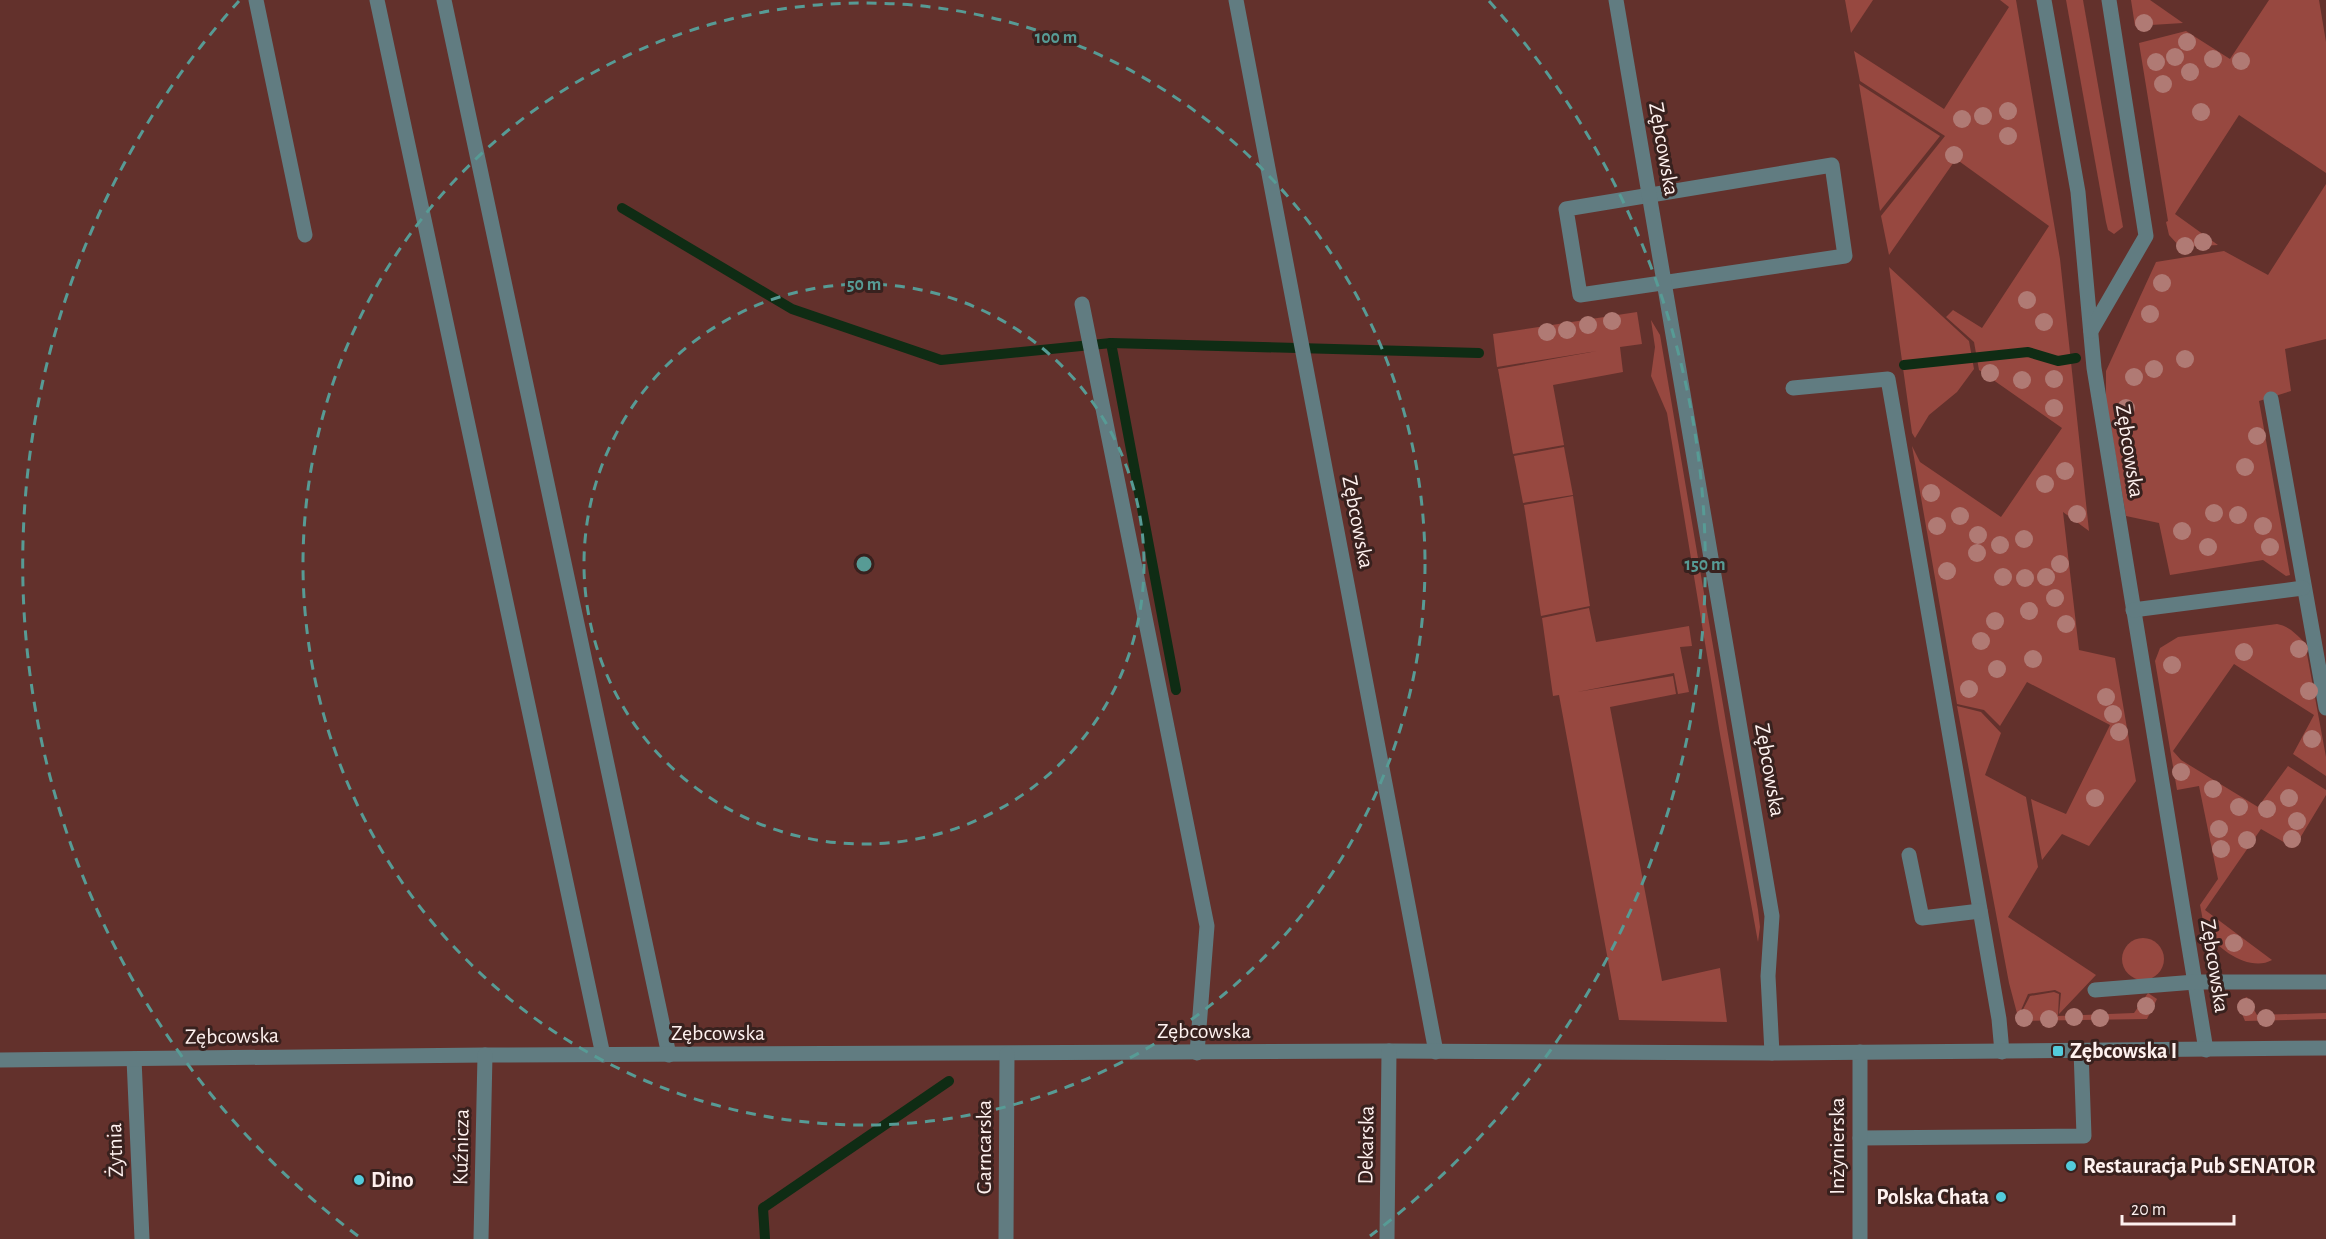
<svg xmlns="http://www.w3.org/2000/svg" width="2326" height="1239" font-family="'Alegreya Sans',sans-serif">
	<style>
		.green { fill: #974840 }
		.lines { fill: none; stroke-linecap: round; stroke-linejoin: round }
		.stream { stroke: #0f2c14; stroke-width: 10 }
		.lane { stroke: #617c81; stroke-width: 15 }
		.street { stroke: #617c81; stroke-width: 15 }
		.tree { fill: #b07a74 }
		.ring { fill: none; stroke: #579b95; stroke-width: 3; stroke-dasharray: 10 8 }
		.poi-dot { fill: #53cbdb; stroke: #38211e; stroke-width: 2 }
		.labels { text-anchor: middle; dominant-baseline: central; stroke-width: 6; stroke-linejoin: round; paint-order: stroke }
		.street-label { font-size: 22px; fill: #fef1ef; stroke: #38211e }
		.poi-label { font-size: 22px; font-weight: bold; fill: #fef1ef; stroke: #38211e; text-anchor: start }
		.centre { fill: #579b95; stroke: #38211e; stroke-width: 3 }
		.ring-label { font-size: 18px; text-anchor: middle; font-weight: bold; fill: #579b95; stroke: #38211e; stroke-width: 6; stroke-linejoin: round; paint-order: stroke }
	</style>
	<rect width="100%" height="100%" fill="#63312c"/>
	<!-- green -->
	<g class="green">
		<path d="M1845 0H1873L1851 33Z"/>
		<path d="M2000 0H2016L2060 259 2089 531 2063 512 2079 650 2115 658 2136 781 2089 846 2062 834 2042 860 2031 799 2066 814 2110 725 2027 682 2000 726 1984 710 1957 704 1912 446 1920 462 2001 517 2062 428 1979 370 1974 342 1946 317 1953 310 1982 328 2049 226 1956 159 1889 255 1881 216 1945 136 1860 81 1854 51 1944 109 2009 7Z"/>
		<path d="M2066 0H2083L2123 227 2114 234 2108 230 2106 222Z"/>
		<path d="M2131 0H2150L2183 23 2135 26Z"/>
		<path d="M2269 0H2319L2326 42V173L2239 115 2175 214 2218 245 2180 247 2169 235 2166 222 2168 221 2139 43 2186 31 2230 59Z"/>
		<path d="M1859 84 1940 136 1880 211Z"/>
		<path d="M2326 184V339L2285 349 2291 391 2259 401 2290 575 2286 576 2263 560 2170 575 2159 523 2126 516 2106 400V371L2156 262 2224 251 2268 275Z"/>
		<path d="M1889 267 1969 341 1974 369 1957 392 1929 415 1915 438 1912 433Z"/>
		<path d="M1637 312 1642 344 1620 347 1623 372 1553 385 1564 445 1513 454 1498 369 1597 351 1497 367 1493 334Z"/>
		<path d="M1651 320 1660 335 1758 910 1760 927 1758 942 1720 734 1667 413 1651 376 1655 347Z"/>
		<path d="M1564 447 1573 495 1523 503 1514 456Z"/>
		<path d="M1573 496 1590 606 1541 616 1524 505Z"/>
		<path d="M1589 608 1596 642 1689 626 1692 646 1680 647 1689 692 1678 694 1674 673 1577 692 1673 676 1676 694 1610 707 1662 981 1720 968 1727 1022 1619 1020 1559 695 1553 696 1542 618Z"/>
		<path d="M2277 624C2289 626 2296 634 2305 643L2326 757V776L2293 754 2314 715 2234 664 2173 751 2181 760 2258 807 2288 766 2326 790V795L2294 848 2261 829 2205 910 2272 960C2251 972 2219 951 2207 932 2203 925 2202 914 2200 905L2218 879 2199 786 2177 790 2155 661 2160 648 2178 637Z"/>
		<path d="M1957 706 1981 712 2001 733 1985 775 2026 797 2038 867 2008 917 2096 975 2059 1014 2061 993 2055 990 2028 994 2018 1017 2009 983Z"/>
		<circle cx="2143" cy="959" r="21"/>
		<path d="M2054 992 2059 994 2058 1016 2134 1013 2148 993 2157 999 2147 1019 2017 1021 2030 996Z"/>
		<path d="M2247 997 2257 1015 2326 1013V1019L2245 1021 2238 1004 2240 1000Z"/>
	</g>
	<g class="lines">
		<!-- stream -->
		<g class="stream">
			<path d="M622 208 792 309 941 360 1111 343 1176 690"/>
			<path d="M1111 343 1479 353"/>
			<path d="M1904 365 2028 352 2058 361 2076 358"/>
			<path d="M765 1239 763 1208 949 1081"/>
		</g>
		<!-- lane -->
		<g class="lane">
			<path d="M377 0 603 1055"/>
			<path d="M444 0 669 1055"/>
			<path d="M2044 0 2078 192 2094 368 2206 1050"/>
			<path d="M1832 165 1845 256 1580 295 1566 209Z"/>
			<path d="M2091 331 2146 236 2109 0"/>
			<path d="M1793 388 1888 379 1999 1019 2002 1052"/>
			<path d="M2271 399 2326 708"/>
			<path d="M2133 610 2303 588"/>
			<path d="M1909 855 1922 918 1980 911"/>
			<path d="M2095 990 2195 982H2326"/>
			<path d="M1860 1138 2084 1136 2081 1050"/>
		</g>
		<!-- street -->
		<g class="street">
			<path d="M256 0 305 235"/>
			<path d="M1236 0 1436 1052"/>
			<path d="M1616 0 1772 916 1768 976 1772 1053"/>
			<path d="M1082 304 1207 926 1197 1053"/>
			<path d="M1860 1052V1239"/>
			<path d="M134 1059 142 1239"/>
			<path d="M0 1060 485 1055 1389 1051 1772 1053 2326 1048"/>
			<path d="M481 1239 485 1055"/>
			<path d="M1006 1239 1007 1054"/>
			<path d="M1387 1239 1389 1051"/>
		</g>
	</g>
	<!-- trees -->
	<g class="tree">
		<circle cx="2144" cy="23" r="9"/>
		<circle cx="2187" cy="42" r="9"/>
		<circle cx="2175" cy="57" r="9"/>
		<circle cx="2213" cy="59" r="9"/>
		<circle cx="2241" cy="61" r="9"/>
		<circle cx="2156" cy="62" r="9"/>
		<circle cx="2190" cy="72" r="9"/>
		<circle cx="2163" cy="84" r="9"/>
		<circle cx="2008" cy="111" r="9"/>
		<circle cx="2201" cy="112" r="9"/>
		<circle cx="1983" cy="116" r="9"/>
		<circle cx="1962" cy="119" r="9"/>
		<circle cx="2008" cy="136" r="9"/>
		<circle cx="1954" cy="155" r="9"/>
		<circle cx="2203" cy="242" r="9"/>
		<circle cx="2185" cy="246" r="9"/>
		<circle cx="2162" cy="283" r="9"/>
		<circle cx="2027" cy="300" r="9"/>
		<circle cx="2150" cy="314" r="9"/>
		<circle cx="1612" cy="321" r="9"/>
		<circle cx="2044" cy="322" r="9"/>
		<circle cx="1588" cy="325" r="9"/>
		<circle cx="1567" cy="330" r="9"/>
		<circle cx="1547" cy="332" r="9"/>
		<circle cx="2185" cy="359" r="9"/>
		<circle cx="2154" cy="369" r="9"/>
		<circle cx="1990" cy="373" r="9"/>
		<circle cx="2134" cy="377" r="9"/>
		<circle cx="2054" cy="379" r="9"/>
		<circle cx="2022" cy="380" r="9"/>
		<circle cx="2054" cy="408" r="9"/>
		<circle cx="2126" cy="408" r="9"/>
		<circle cx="2257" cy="436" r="9"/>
		<circle cx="2245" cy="467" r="9"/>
		<circle cx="2065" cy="471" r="9"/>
		<circle cx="2045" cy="484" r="9"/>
		<circle cx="1931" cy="493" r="9"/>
		<circle cx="2214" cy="513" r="9"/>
		<circle cx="2077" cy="514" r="9"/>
		<circle cx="2238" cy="515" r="9"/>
		<circle cx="1960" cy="516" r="9"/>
		<circle cx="1937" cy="526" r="9"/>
		<circle cx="2263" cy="526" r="9"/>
		<circle cx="2182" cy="531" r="9"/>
		<circle cx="1978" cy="535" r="9"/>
		<circle cx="2024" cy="539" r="9"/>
		<circle cx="2000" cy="545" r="9"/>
		<circle cx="2208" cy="547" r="9"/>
		<circle cx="2270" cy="547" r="9"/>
		<circle cx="1977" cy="553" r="9"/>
		<circle cx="2060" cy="564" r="9"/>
		<circle cx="1947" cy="571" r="9"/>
		<circle cx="2003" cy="577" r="9"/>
		<circle cx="2046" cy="577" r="9"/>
		<circle cx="2025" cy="578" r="9"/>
		<circle cx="2055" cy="598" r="9"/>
		<circle cx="2029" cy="611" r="9"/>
		<circle cx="1995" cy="621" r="9"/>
		<circle cx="2066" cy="624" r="9"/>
		<circle cx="1981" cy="641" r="9"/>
		<circle cx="2299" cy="649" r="9"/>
		<circle cx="2244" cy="652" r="9"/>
		<circle cx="2033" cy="659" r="9"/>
		<circle cx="2172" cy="665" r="9"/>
		<circle cx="1997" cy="669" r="9"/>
		<circle cx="1969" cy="689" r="9"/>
		<circle cx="2309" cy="691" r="9"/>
		<circle cx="2106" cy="697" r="9"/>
		<circle cx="2113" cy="714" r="9"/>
		<circle cx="2119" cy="732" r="9"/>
		<circle cx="2312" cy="739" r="9"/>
		<circle cx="2181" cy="772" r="9"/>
		<circle cx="2213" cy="789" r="9"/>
		<circle cx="2095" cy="798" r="9"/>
		<circle cx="2289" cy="798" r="9"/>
		<circle cx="2239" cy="807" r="9"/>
		<circle cx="2267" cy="809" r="9"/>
		<circle cx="2297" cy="821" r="9"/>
		<circle cx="2219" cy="829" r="9"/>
		<circle cx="2292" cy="839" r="9"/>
		<circle cx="2247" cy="840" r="9"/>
		<circle cx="2221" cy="849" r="9"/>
		<circle cx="2234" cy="943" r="9"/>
		<circle cx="2146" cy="1006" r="9"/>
		<circle cx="2246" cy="1007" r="9"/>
		<circle cx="2074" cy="1017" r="9"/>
		<circle cx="2024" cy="1018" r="9"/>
		<circle cx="2100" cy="1018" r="9"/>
		<circle cx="2266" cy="1018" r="9"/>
		<circle cx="2049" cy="1019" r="9"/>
	</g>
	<!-- distance rings -->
	<g class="ring">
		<circle cx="864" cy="564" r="280"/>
		<circle cx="864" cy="564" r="561"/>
		<path d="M358 1236A841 841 0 0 1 239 1M1489 1A841 841 0 0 1 1370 1236"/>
	</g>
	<!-- markers -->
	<g class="poi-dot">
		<rect x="2052" y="1045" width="12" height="12" rx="3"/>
		<circle cx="2071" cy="1166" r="6"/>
		<circle cx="359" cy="1180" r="6"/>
		<circle cx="2001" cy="1197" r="6"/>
	</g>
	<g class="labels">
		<!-- street labels -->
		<g class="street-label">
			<text transform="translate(1664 149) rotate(80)">Zębcowska</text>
			<text transform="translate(2130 451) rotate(81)">Zębcowska</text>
			<text transform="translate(1358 522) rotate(79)">Zębcowska</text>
			<text transform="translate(1770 770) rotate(80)">Zębcowska</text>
			<text transform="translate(2215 966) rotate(81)">Zębcowska</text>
			<text x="1204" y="1031">Zębcowska</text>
			<text x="718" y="1033">Zębcowska</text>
			<text transform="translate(232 1036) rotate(-1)">Zębcowska</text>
			<text transform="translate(1366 1145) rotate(-89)">Dekarska</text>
			<text transform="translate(1837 1146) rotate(-90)">Inżynierska</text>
			<text transform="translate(461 1147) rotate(-89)">Kuźnicza</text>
			<text transform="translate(984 1147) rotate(-90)">Garncarska</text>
			<text transform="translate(115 1150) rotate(-92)">Żytnia</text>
		</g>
		<!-- poi labels -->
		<g class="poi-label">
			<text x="2070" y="1051">Zębcowska I</text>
			<text x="2083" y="1166">Restauracja Pub SENATOR</text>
			<text x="371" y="1180">Dino</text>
			<text x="1989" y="1197" text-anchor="end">Polska Chata</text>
		</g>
	</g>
	<circle cx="864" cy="564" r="9" class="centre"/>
	<g class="ring-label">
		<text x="1056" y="43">100 m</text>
		<text x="864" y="290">50 m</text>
		<text x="1705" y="570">150 m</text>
	</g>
	<!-- scale -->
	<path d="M2122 1215v9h112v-9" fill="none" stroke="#fef1ef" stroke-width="3"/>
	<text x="2131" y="1215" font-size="18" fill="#fef1ef" stroke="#38211e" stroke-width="4.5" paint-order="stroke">20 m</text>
</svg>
